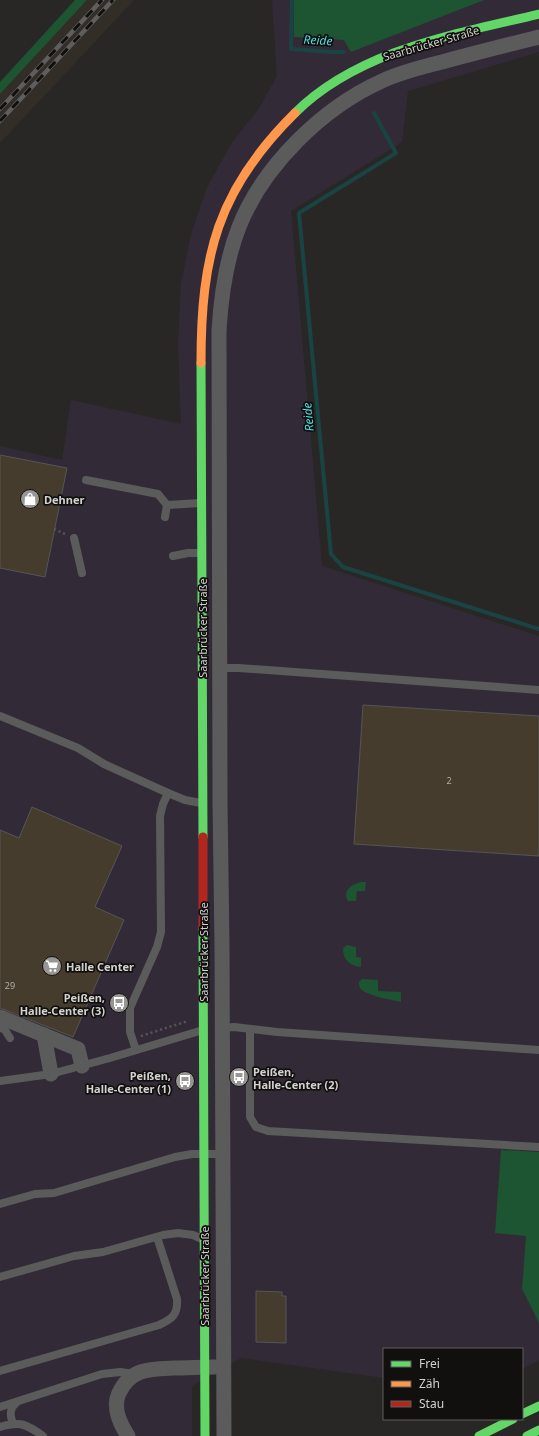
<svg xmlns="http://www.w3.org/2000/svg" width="539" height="1436" font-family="'Noto Sans',sans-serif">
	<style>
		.commercial { fill: #332a37 }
		.built { fill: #322d26 }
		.green { fill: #1d5432 }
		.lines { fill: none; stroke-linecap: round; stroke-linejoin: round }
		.stream { stroke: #1a4343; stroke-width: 4 }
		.building { fill: #453c2e; stroke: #565555 }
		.path { stroke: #565656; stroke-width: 2.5; stroke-dasharray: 2 3; stroke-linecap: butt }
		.lane { stroke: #5b5b5b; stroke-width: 8 }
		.street { stroke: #5b5b5b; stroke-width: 15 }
		.fast { stroke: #63d668; stroke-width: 9 }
		.slow { stroke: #ff974d; stroke-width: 9 }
		.jam { stroke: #b3261e; stroke-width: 9 }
		.rail-casing { stroke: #5f5e5e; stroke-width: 4.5 }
		.rail { stroke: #11100f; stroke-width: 3; stroke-dasharray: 9; stroke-linecap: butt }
		.labels { text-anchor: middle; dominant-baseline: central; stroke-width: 3.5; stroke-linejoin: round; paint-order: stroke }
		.number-label { font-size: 9px; fill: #b0aca8 }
		.street-label { font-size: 11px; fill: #d3d2d0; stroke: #11100f }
		.poi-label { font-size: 11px; font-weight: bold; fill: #d3d2d0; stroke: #11100f; text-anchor: start }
		.water-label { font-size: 12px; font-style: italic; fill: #4fdfe0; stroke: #11100f }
	</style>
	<rect width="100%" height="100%" fill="#282726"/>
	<!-- commercial -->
	<path class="commercial" d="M272 0H539V52L408 91 402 142 291 211 322 566 539 636V1360L522 1369V1349H384V1378L241 1358 192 1386V1436H0V446L62 460 71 400 181 424 178 343 181 284 191 234 207 188 231 144 260 107 277 76Z"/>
	<!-- built -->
	<path class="built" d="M87 0H134L0 143V94Z"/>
	<!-- green -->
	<g class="green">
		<path d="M75 0H87L0 94V82Z"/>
		<path d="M294 0H484L351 52 344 40 294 37Z"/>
		<path d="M361 882H366L365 891H357L356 901H348C342 891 352 884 361 882Z"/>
		<path d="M347 945 356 947V957L361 958V967C350 966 343 960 343 948Z"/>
		<path d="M362 979 378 980V991L401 992V1002C392 1000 364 995 360 988 359 986 359 984 359 982Z"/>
		<path d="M501 1150 539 1152V1323L522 1289 526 1236 495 1233Z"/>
	</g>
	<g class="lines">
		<!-- stream -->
		<g class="stream">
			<path d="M292 0 291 49 331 52H344"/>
			<path d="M374 113 396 153 299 213 331 554 343 567 539 629"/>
		</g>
	</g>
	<!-- building -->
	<g class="building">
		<path d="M0 455 67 468 45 577 0 568Z"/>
		<path d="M363 705 539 716V856L354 844Z"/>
		<path d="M32 807 122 846 95 907 124 920 73 1037 0 1008V830L19 838Z"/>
		<path d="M256 1291 282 1292V1296H286V1343L256 1342Z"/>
	</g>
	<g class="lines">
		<!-- path -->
		<g class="path">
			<path d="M54 529 67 535"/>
			<path d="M141 1036 188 1021"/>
		</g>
		<!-- lane -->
		<g class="lane">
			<path d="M86 480 158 494 167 505 201 503"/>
			<path d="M165 517 167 505"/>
			<path d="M74 538 82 573"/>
			<path d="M173 556 188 553H201"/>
			<path d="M220 668H239L539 690"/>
			<path d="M0 716 78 748 104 764 168 793"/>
			<path d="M0 1027 5 1030 10 1038"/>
			<path d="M220 1028 234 1027 277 1032 539 1050"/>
			<path d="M250 1030V1117L256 1127 268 1131 539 1147"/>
			<path d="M136 1050 130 1032V1008L157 947 161 932 160 816 163 804 168 793 185 800 201 803"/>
			<path d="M0 1081 51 1074 110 1058 203 1030"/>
			<path d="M0 1204 35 1194 54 1193 175 1157 192 1154H223"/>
			<path d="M0 1277 74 1256 103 1252 163 1235 178 1233 193 1235 202 1239"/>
			<path d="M0 1371 159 1325C172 1319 178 1315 177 1299L157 1237"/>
			<path d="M0 1407 102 1374 120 1372 134 1374"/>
			<path d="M13 1423C9 1414 10 1408 17 1402"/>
			<path d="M0 1427C21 1421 26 1424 43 1436"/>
		</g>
		<!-- street -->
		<g class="street">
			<path d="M0 1017 78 1049 82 1066"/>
			<path d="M44 1035 51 1074"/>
			<path d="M128 1436C120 1424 112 1408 119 1393 131 1368 150 1369 174 1368 188 1368 201 1367 215 1367"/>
			<path d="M224 1436 222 947 220 803 219 331C221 295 226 260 239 227 263 166 322 108 382 81 401 72 422 67 442 62 474 53 507 45 539 37"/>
		</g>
		<!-- fast -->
		<g class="fast">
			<path d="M295 113C358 50 456 34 539 14"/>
			<path d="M201 363 203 837"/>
			<path d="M203 929 205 1436"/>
			<path d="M522 1414 539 1406"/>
			<path d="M479 1436 513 1419"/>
			<path d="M527 1436 539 1430"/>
		</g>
		<!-- slow -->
		<path class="slow" d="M201 363C201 256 217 190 295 113"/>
		<!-- jam -->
		<path class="jam" d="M203 837V929"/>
		<!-- rail casing -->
		<g class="rail-casing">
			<g id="rail">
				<path d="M0 109 102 0"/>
				<path d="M0 121 113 0"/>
			</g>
		</g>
		<!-- rail -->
		<use href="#rail" class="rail"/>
	</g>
	<!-- icons -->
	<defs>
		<g id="shop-disc" transform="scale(1)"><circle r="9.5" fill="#979694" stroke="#11100f"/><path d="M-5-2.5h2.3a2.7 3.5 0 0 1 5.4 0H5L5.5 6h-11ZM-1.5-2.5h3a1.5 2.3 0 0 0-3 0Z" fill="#fff"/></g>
		<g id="supermarket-disc" transform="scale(1)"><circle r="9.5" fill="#979694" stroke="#11100f"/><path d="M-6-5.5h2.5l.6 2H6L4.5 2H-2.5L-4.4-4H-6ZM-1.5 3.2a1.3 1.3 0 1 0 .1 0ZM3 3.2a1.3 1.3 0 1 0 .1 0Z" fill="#fff"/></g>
		<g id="bus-disc" transform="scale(1)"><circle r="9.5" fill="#979694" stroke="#11100f"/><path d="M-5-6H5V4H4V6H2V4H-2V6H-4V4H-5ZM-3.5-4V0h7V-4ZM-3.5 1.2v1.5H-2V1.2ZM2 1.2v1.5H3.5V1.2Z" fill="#fff"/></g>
	</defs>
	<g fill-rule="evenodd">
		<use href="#shop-disc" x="30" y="499"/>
		<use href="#supermarket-disc" x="52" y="966"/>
		<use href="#bus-disc" x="119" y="1003"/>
		<use href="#bus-disc" x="239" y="1077"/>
		<use href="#bus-disc" x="185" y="1081"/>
	</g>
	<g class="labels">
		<!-- number labels -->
		<g class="number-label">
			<text x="449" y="780">2</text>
			<text x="10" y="985">29</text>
		</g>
		<!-- street labels -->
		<g class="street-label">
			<text transform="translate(431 43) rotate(-16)">Saarbrücker Straße</text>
			<text transform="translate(202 628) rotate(-90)">Saarbrücker Straße</text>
			<text transform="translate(203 952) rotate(-90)">Saarbrücker Straße</text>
			<text transform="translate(204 1276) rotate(-90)">Saarbrücker Straße</text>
		</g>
		<!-- poi labels -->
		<g class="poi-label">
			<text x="44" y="499">Dehner</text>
			<text x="66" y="966">Halle Center</text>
			<text x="105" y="997" text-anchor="end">Peißen,<tspan x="105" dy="13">Halle-Center (3)</tspan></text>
			<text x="253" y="1071">Peißen,<tspan x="253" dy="13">Halle-Center (2)</tspan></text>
			<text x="171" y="1075" text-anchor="end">Peißen,<tspan x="171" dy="13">Halle-Center (1)</tspan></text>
		</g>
		<!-- water labels -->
		<g class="water-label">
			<text transform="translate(318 40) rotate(3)">Reide</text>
			<text transform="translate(308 417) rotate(-95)">Reide</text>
		</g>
	</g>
	<!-- legend -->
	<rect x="383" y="1348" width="140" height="72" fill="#11100f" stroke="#5f5e5c"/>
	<rect x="391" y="1361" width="20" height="6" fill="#63d668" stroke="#5f5e5c"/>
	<text x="419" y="1368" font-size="12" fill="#d3d2d0">Frei</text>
	<rect x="391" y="1381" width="20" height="6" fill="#ff974d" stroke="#5f5e5c"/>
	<text x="419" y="1388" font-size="12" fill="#d3d2d0">Zäh</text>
	<rect x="391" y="1401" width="20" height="6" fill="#b3261e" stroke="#5f5e5c"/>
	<text x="419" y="1408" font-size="12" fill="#d3d2d0">Stau</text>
</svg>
